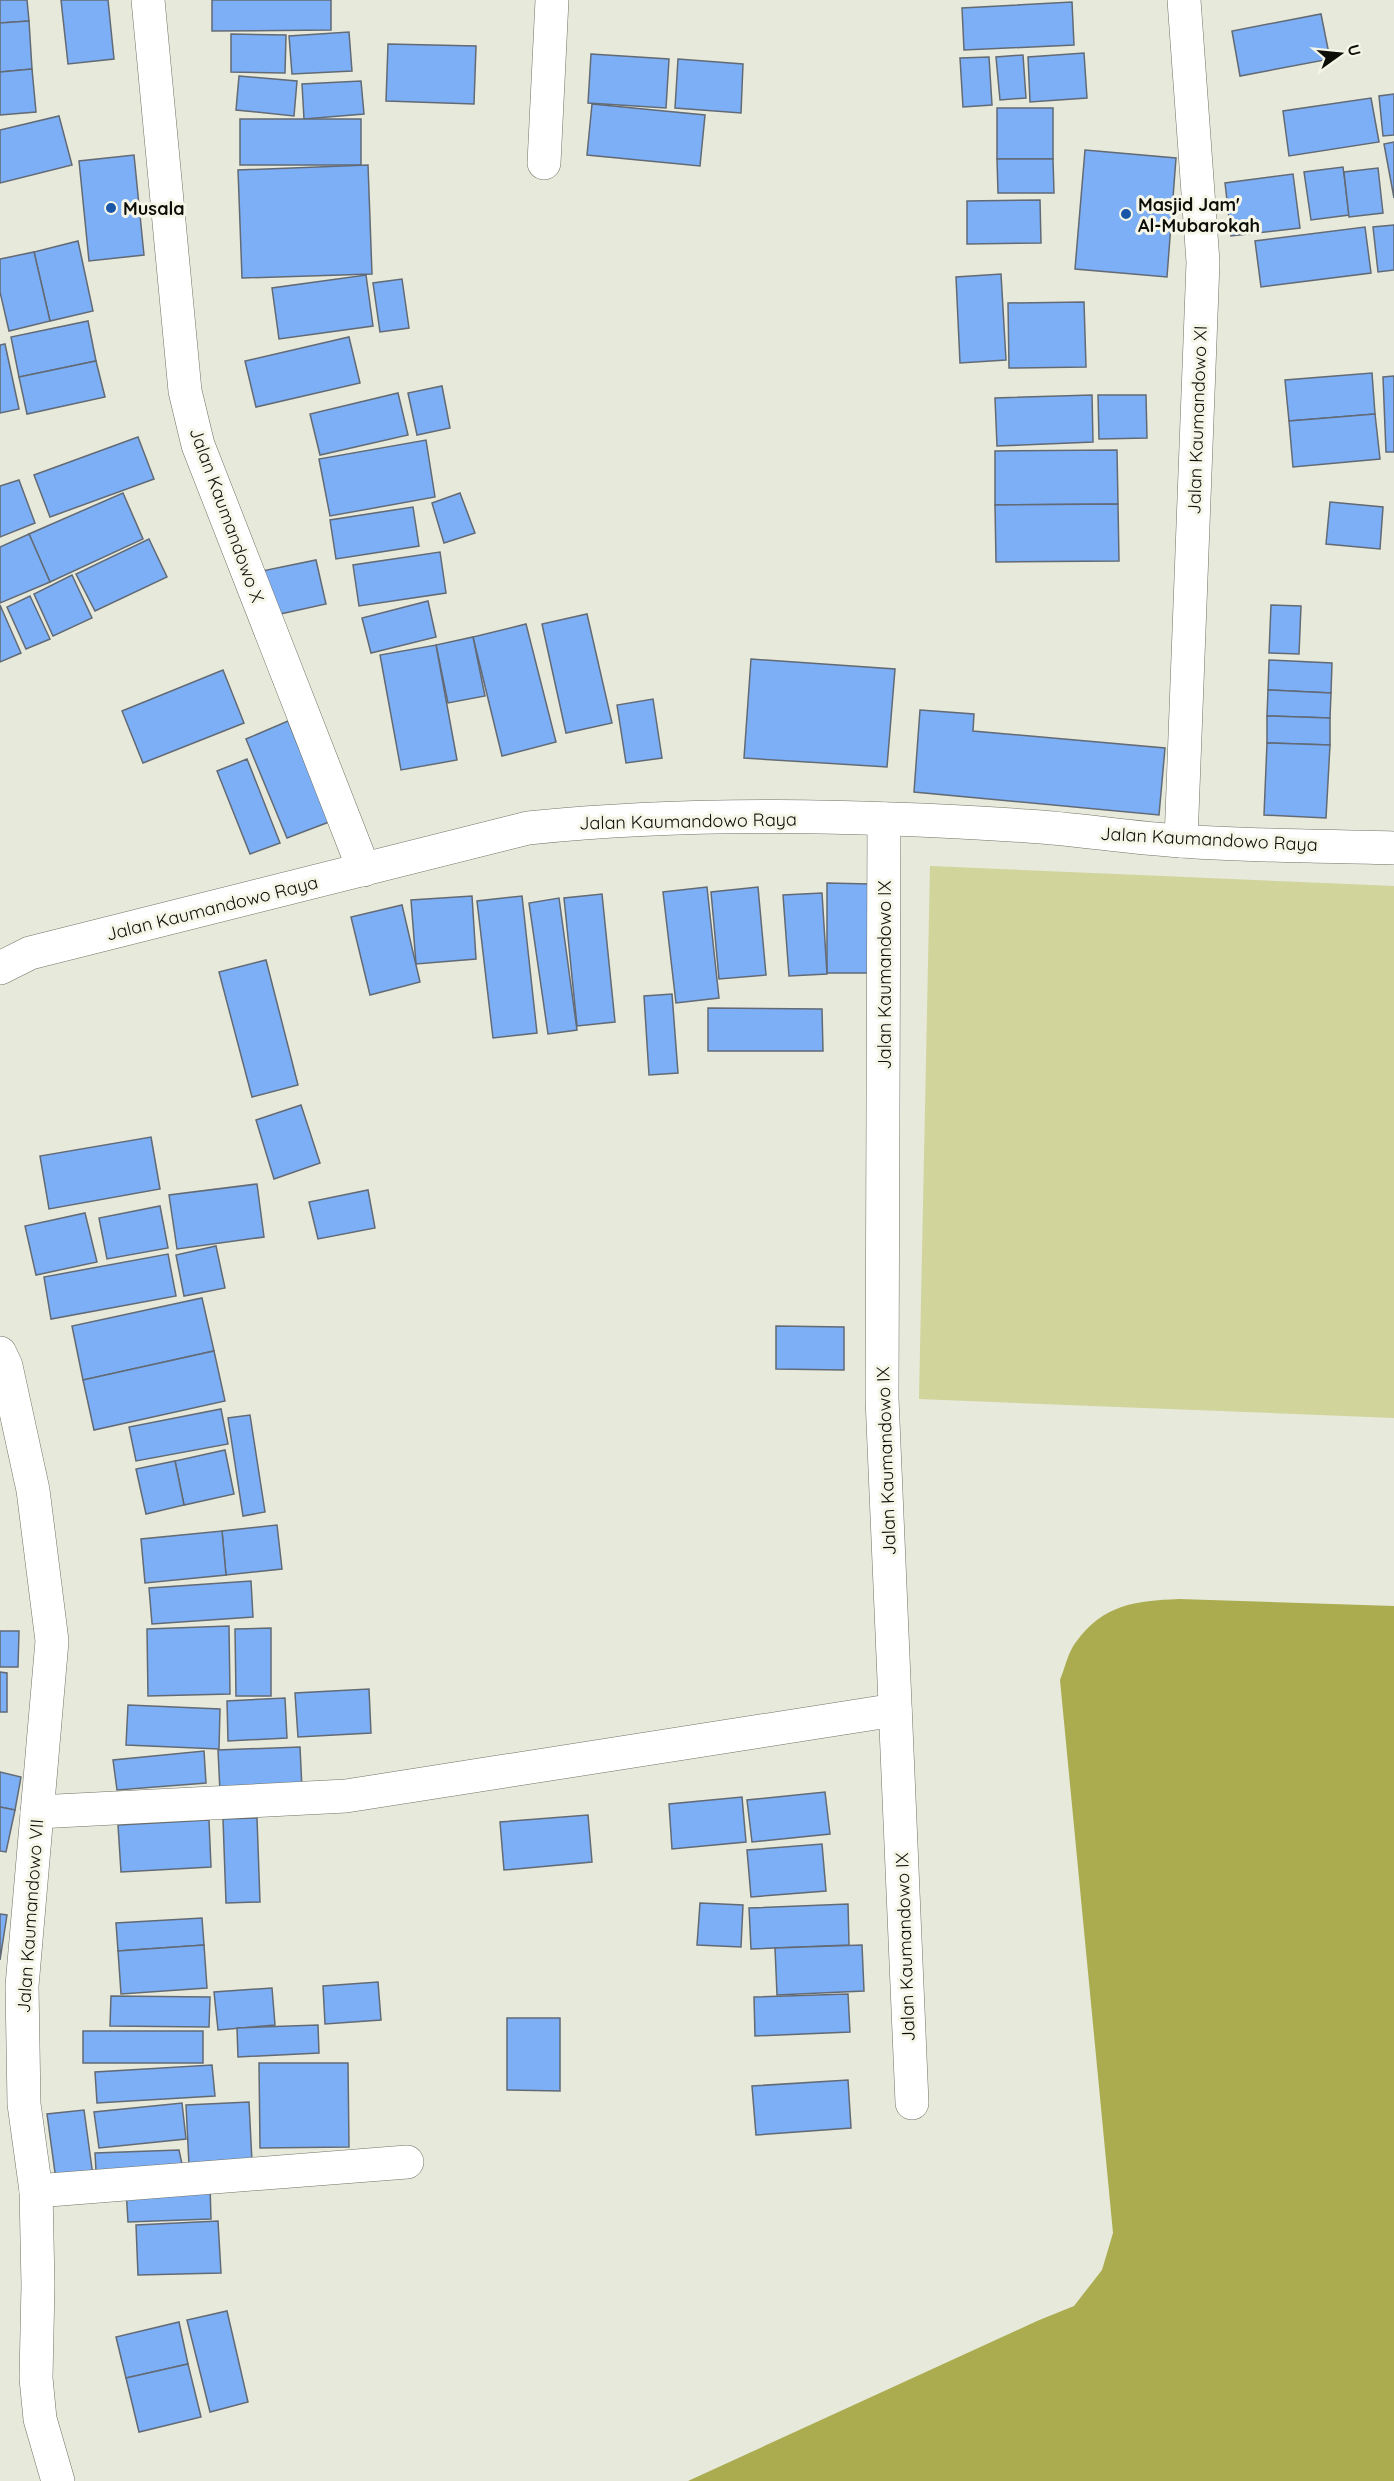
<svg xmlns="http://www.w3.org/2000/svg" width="1394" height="2481" font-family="Quicksand,sans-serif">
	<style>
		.green { fill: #d1d49b }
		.water { fill: #aaac4f }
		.building { fill: #7daff6; stroke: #626a75; stroke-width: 1.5 }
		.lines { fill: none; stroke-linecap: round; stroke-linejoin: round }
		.minor-casing { stroke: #727366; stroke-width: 34 }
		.minor { stroke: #fff; stroke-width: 33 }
		.poi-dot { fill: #1956a7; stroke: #f5f6e7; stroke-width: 2 }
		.labels { text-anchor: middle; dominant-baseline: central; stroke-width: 6; stroke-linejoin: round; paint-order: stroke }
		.poi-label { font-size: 18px; font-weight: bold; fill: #0e0e09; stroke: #f5f6e7; text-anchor: start }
		.street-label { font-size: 18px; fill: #0e0e09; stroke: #f5f6e7 }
	</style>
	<rect width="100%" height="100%" fill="#e7e9da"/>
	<!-- green -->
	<path class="green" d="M930 866 1394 886V1418L919 1399Z"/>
	<!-- water -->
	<path class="water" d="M1179 1599 1394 1606V2481H688L1037 2321 1074 2306 1102 2270 1113 2233 1060 1680C1065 1668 1068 1652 1076 1642 1104 1604 1135 1601 1179 1599Z"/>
	<!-- building -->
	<g class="building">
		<path d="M0 0H27L29 21 0 23Z"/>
		<path d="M61 0H108L114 59 68 64Z"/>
		<path d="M212 0H331V30L212 31Z"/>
		<path d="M1072 2 1074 45 964 50 962 8Z"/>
		<path d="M1321 14 1330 59 1240 76 1232 31Z"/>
		<path d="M29 21 32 69 0 72V23Z"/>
		<path d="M349 32 352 71 292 74 289 36Z"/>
		<path d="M231 34 286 35 285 73 231 72Z"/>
		<path d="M388 44 476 46 474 104 386 101Z"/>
		<path d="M1084 53 1087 98 1030 102 1028 57Z"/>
		<path d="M591 54 669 59 666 108 588 103Z"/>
		<path d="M1023 55 1026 98 1000 100 996 57Z"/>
		<path d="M989 57 992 105 963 107 960 58Z"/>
		<path d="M678 59 743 64 741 113 675 108Z"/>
		<path d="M32 69 36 112 0 115V72Z"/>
		<path d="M239 76 297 81 294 116 236 110Z"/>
		<path d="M361 81 364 114 304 119 302 84Z"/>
		<path d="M1394 94V135L1383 136 1379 96Z"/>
		<path d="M1371 98 1379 142 1289 156 1283 111Z"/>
		<path d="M592 104 705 115 700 166 587 155Z"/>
		<rect x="997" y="108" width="56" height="51"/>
		<path d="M59 116 72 165 0 183V130Z"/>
		<rect x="240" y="119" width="121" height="46"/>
		<path d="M1394 142V198L1384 144Z"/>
		<path d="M1085 150 1176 158 1167 277 1075 269Z"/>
		<path d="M134 155 144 255 89 261 79 161Z"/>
		<path d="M997 159H1053L1054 193H998Z"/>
		<path d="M368 165 372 274 242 278 238 170Z"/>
		<path d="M1343 167 1349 215 1311 220 1304 172Z"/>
		<path d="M1378 168 1383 213 1349 217 1344 172Z"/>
		<path d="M1293 174 1300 228 1231 236 1225 183Z"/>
		<path d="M1040 200 1041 243 967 244V201Z"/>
		<path d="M1394 225V270L1378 272 1373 227Z"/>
		<path d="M1365 227 1371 273 1261 287 1255 241Z"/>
		<path d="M78 241 93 311 50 321 34 252Z"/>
		<path d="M34 252 50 321 9 331 0 292V259Z"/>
		<path d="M1001 274 1006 360 960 363 956 277Z"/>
		<path d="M366 275 373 326 279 339 272 288Z"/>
		<path d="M402 279 409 328 380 332 373 283Z"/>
		<path d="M1084 302 1086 367 1009 368 1008 303Z"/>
		<path d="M88 321 96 361 19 377 11 337Z"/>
		<path d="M349 337 360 383 256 407 245 361Z"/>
		<path d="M5 344 19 409 0 413V345Z"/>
		<path d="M96 361 105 397 27 414 19 377Z"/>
		<path d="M1372 373 1375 414 1289 421 1285 380Z"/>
		<path d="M1394 376V452H1386L1383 377Z"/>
		<path d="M442 386 450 428 417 435 408 393Z"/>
		<path d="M398 393 408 435 320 455 310 414Z"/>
		<path d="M1092 395 1093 442 997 446 995 398Z"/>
		<path d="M1098 395H1146L1147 438 1099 439Z"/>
		<path d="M1375 414 1380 459 1293 467 1289 421Z"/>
		<path d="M138 437 154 479 50 517 34 475Z"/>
		<path d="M426 440 435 497 330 516 319 459Z"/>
		<path d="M1117 450 1118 504 995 505V451Z"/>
		<path d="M19 480 35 523 0 537V486Z"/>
		<path d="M123 493 143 539 50 582 29 534Z"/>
		<path d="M460 493 475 533 444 543 432 503Z"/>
		<path d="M1330 502 1383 507 1380 549 1326 544Z"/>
		<path d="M1118 504 1119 561 996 562 995 505Z"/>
		<path d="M413 507 419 546 336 559 330 520Z"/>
		<path d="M29 534 50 582 0 603V547Z"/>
		<path d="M149 539 167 577 95 611 76 574Z"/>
		<path d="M440 552 446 593 359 606 353 565Z"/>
		<path d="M316 560 326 604 271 616 262 571Z"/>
		<path d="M72 575 92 618 53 636 34 594Z"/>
		<path d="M30 596 50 639 26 649 7 607Z"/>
		<path d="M428 601 436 637 371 653 362 618Z"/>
		<path d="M0 605 21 653 0 662Z"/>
		<path d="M1271 605 1301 606 1299 654 1269 653Z"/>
		<path d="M587 614 612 723 566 733 542 624Z"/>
		<path d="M526 624 556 742 502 756 473 637Z"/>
		<path d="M473 637 485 696 448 703 436 645Z"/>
		<path d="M436 645 457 760 401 770 380 655Z"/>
		<path d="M751 659 895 669 887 767 744 758Z"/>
		<path d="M1269 660 1332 663 1331 693 1268 690Z"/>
		<path d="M223 670 244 723 143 763 122 711Z"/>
		<path d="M1268 690 1331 693 1330 718 1267 716Z"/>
		<path d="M653 699 662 758 626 763 617 705Z"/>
		<path d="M920 710 974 714 973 731 1165 748 1159 815 914 792Z"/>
		<path d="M1267 716 1330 718V745L1267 743Z"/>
		<path d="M288 721 329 822 287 838 246 739Z"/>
		<path d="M1267 743 1330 745 1326 818 1264 815Z"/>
		<path d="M247 759 280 843 250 854 217 771Z"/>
		<path d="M827 883 870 884 871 973H827Z"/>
		<path d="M707 887 719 998 676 1003 663 892Z"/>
		<path d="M758 887 766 975 719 979 711 892Z"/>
		<path d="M822 893 827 974 789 976 783 895Z"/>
		<path d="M602 894 615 1022 577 1026 564 898Z"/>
		<path d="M472 896 476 959 416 964 411 900Z"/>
		<path d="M522 896 537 1033 493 1038 477 901Z"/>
		<path d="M559 898 577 1030 548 1034 529 903Z"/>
		<path d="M402 905 420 982 370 995 351 917Z"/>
		<path d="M266 960 298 1085 252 1097 219 972Z"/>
		<path d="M672 994 678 1073 649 1075 644 996Z"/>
		<path d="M708 1008 822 1009 823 1051H708Z"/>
		<path d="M301 1105 320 1163 274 1179 256 1120Z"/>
		<path d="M151 1137 160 1189 49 1209 40 1156Z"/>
		<path d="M257 1184 264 1237 177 1249 169 1195Z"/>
		<path d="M368 1190 375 1228 318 1239 309 1202Z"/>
		<path d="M160 1206 168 1248 107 1259 99 1218Z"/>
		<path d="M85 1213 97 1262 36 1275 25 1226Z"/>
		<path d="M216 1246 225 1288 184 1296 176 1255Z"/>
		<path d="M168 1254 176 1296 51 1319 44 1277Z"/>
		<path d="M202 1298 214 1351 83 1380 72 1326Z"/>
		<path d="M776 1326 844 1327V1370L776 1369Z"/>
		<path d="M214 1351 225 1401 94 1430 83 1380Z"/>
		<path d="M221 1409 228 1444 136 1461 129 1427Z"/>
		<path d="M250 1415 265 1512 243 1516 228 1418Z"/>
		<path d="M225 1450 234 1494 184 1505 175 1461Z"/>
		<path d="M175 1461 184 1505 146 1514 136 1469Z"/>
		<path d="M277 1525 282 1569 226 1575 222 1531Z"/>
		<path d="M222 1531 226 1575 145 1583 141 1539Z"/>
		<path d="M251 1581 253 1617 152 1624 149 1588Z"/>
		<path d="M229 1626 230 1694 148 1696 147 1629Z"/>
		<path d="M271 1628V1696H236L235 1629Z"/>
		<path d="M0 1631H19L18 1667H0Z"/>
		<path d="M0 1672 7 1673V1712H0Z"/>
		<path d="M369 1689 371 1733 298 1737 295 1693Z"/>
		<path d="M285 1698 287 1738 228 1741 227 1701Z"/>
		<path d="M128 1705 220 1709 219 1749 126 1745Z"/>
		<path d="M300 1747 302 1789 220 1792 218 1750Z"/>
		<path d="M204 1751 206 1783 117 1790 113 1760Z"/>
		<path d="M0 1772 21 1777 15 1810 0 1807Z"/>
		<path d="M825 1792 830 1834 752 1842 747 1800Z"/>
		<path d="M742 1797 746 1842 672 1849 669 1804Z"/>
		<path d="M0 1807 15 1810 6 1852 0 1851Z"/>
		<path d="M588 1815 592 1862 504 1870 500 1822Z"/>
		<path d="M257 1818 260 1902 226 1903 223 1819Z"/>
		<path d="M209 1820 211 1867 121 1872 118 1825Z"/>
		<path d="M822 1844 826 1891 751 1897 747 1850Z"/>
		<path d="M700 1903 743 1905 741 1947 697 1945Z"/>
		<path d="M848 1904 849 1945 751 1949 749 1908Z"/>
		<path d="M0 1914 7 1915 0 1960Z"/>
		<path d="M202 1918 204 1945 118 1951 116 1923Z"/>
		<path d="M204 1945 207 1988 121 1994 118 1951Z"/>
		<path d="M862 1945 864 1991 777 1995 775 1948Z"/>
		<path d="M378 1982 381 2020 325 2024 323 1986Z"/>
		<path d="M272 1988 275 2025 218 2030 214 1992Z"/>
		<path d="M848 1994 850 2032 755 2036 754 1997Z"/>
		<path d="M111 1996 210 1997 209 2027 110 2026Z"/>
		<path d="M507 2018H560V2091L507 2090Z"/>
		<path d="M318 2025 319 2053 238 2057 237 2028Z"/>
		<rect x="83" y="2031" width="120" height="32"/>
		<path d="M259 2063H348L349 2147 260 2148Z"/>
		<path d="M212 2065 215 2096 97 2103 95 2072Z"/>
		<path d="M848 2080 851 2128 756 2135 752 2086Z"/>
		<path d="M249 2102 252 2162 189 2165 186 2105Z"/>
		<path d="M182 2103 186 2139 99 2148 94 2112Z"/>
		<path d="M84 2110 93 2176 56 2180 47 2114Z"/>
		<path d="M179 2150 183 2169 96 2171 95 2153Z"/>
		<path d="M210 2186 211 2219 128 2222 126 2189Z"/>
		<path d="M218 2221 221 2273 138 2275 136 2225Z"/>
		<path d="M227 2311 248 2402 210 2412 187 2320Z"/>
		<path d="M179 2322 188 2364 126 2378 116 2337Z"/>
		<path d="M188 2364 201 2417 139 2432 126 2378Z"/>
	</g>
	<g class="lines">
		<!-- minor casing -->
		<g class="minor-casing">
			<g id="minor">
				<path d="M148 0 185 391 198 445 364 870"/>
				<path d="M544 163 552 0"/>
				<path d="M884 819 882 1398 912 2103"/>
				<path d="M1181 841 1203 262 1184 0"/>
				<path d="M0 968 30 953 528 828C693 811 862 815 1027 826 1078 829 1129 838 1181 841 1251 846 1323 846 1394 848"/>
				<path d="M0 1353 6 1366 33 1490 52 1641 22 1986 24 2104 36 2191 38 2285 36 2378 40 2419 58 2481"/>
				<path d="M37 1812 346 1796 895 1710"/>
				<path d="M36 2191 407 2162"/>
			</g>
		</g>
		<!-- minor -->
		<use href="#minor" class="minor"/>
	</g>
	<!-- markers -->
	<g class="poi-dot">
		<circle cx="111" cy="208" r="6"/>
		<circle cx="1126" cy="214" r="6"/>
	</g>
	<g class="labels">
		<!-- poi labels -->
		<g class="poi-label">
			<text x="1138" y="204">Masjid Jam'<tspan x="1138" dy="21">Al-Mubarokah</tspan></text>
			<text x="123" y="208">Musala</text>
		</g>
		<!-- street labels -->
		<g class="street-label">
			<text transform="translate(1197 420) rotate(-88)">Jalan Kaumandowo XI</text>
			<text transform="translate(227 515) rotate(70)">Jalan Kaumandowo X</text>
			<text transform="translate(688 821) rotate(-1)">Jalan Kaumandowo Raya</text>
			<text transform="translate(1209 839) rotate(3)">Jalan Kaumandowo Raya</text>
			<text transform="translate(212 908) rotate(-14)">Jalan Kaumandowo Raya</text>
			<text transform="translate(884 975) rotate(-90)">Jalan Kaumandowo IX</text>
			<text transform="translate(886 1461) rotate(-92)">Jalan Kaumandowo IX</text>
			<text transform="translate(30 1916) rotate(-86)">Jalan Kaumandowo VII</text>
			<text transform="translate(905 1947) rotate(-92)">Jalan Kaumandowo IX</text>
		</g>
	</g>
	<!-- north arrow -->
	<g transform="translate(1340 54) rotate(75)" stroke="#f5f6e7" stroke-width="4.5" paint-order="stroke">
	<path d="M0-4.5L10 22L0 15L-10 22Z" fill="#0e0e09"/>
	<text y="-9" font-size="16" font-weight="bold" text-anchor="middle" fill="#0e0e09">U</text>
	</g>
</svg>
